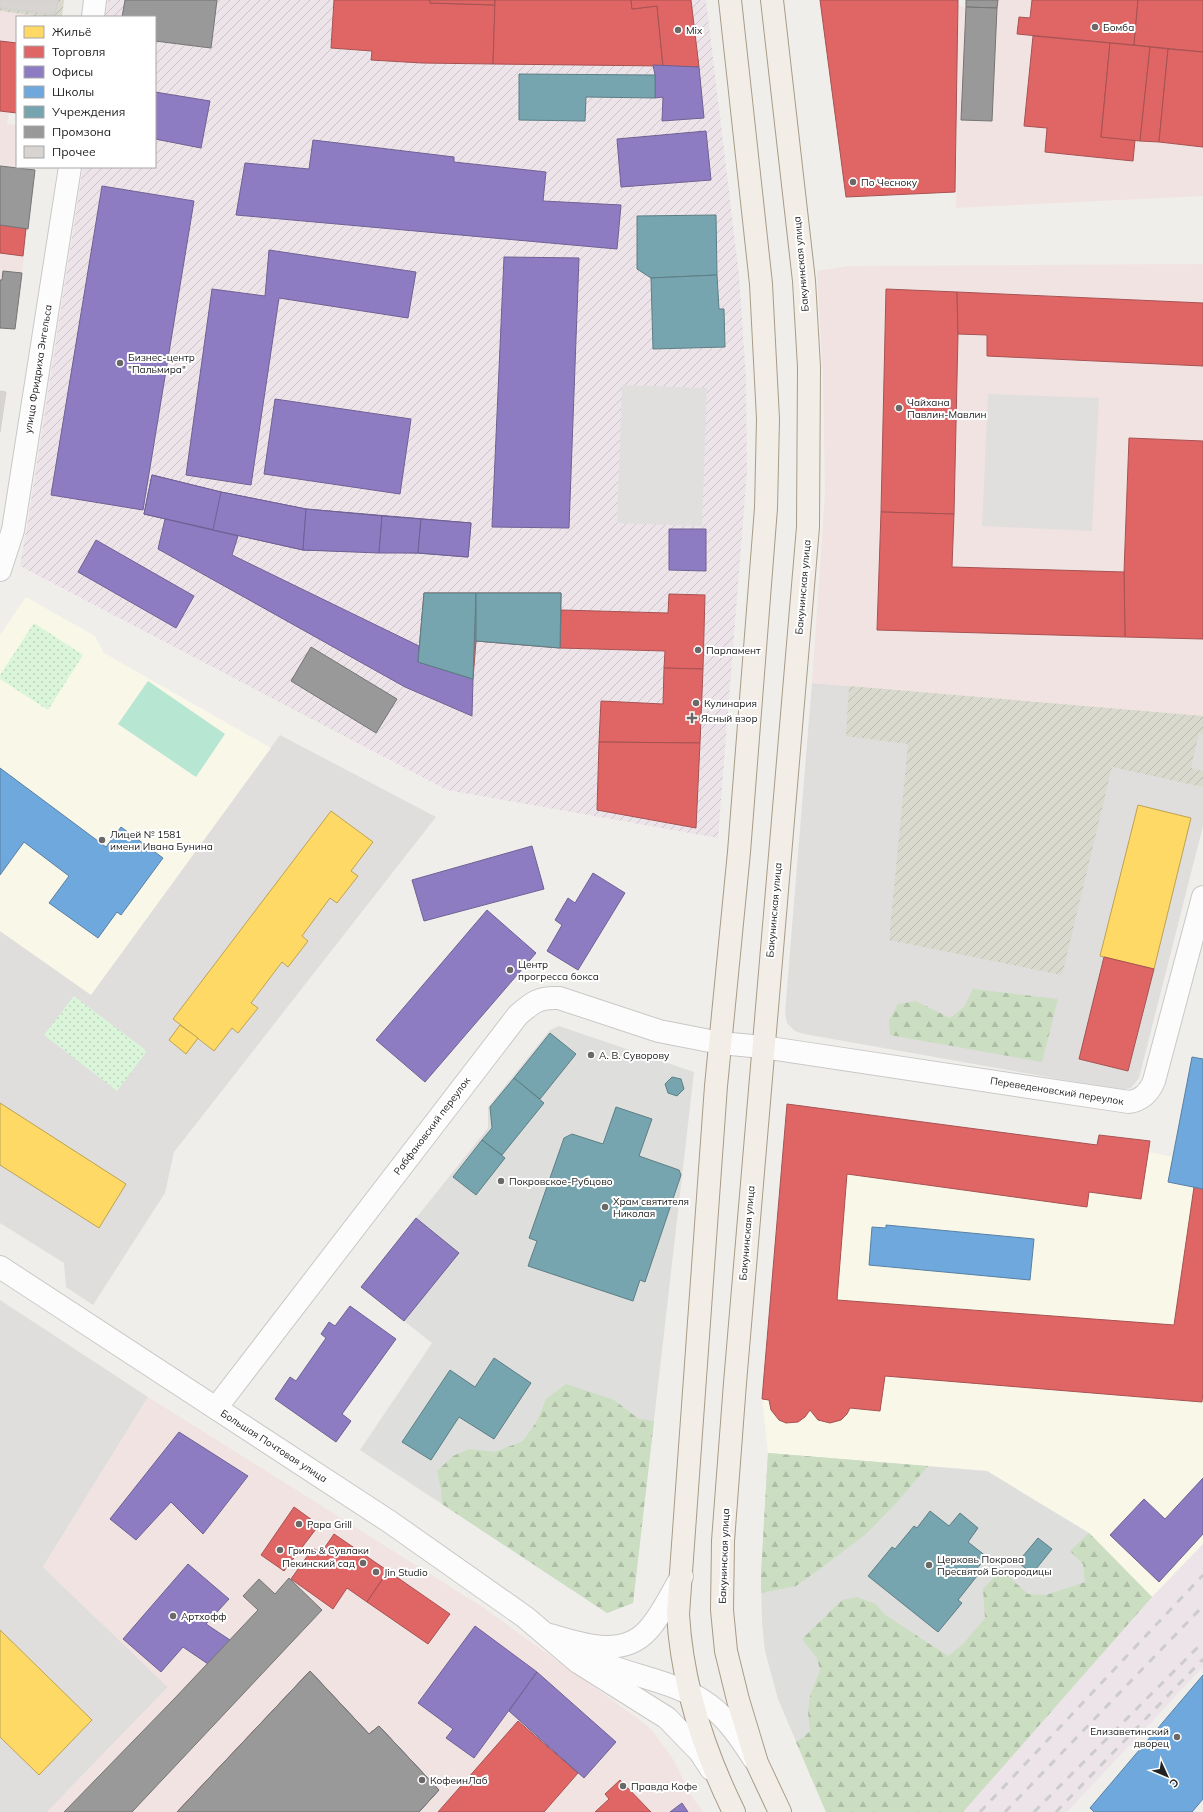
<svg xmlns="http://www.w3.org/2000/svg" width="1203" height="1812" font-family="Mulish,sans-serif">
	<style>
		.residential { fill: #dfdedc }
		.commercial { fill: #f1e3e1 }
		.industrial { fill: url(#industrial-furrows) }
		.education { fill: #f8f7e8 }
		.religious { fill: #dededc }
		.railway { fill: #ede4e9 }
		.construction { fill: url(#construction-furrows) }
		.forest { fill: url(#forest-firs) }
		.park { fill: url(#park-dots) }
		.pitch { fill: #b7e6d2 }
		.parking { fill: #e0dfde }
		.homes { fill: #ffd966; stroke: #bda252 }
		.shops { fill: #e06666; stroke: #a75252 }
		.offices { fill: #8e7cc3; stroke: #6e6193 }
		.schools { fill: #6fa8dc; stroke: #5880a4 }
		.public { fill: #76a5af; stroke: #5d7e85 }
		.industry { fill: #999; stroke: #757575 }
		.building { fill: #d7d4d2; stroke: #d3d0cc }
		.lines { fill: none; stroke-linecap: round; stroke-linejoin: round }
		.minor-casing { stroke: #c9c8c7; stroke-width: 24 }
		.major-casing { stroke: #a79c86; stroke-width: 24 }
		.minor { stroke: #fdfcfc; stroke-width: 22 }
		.major { stroke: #f3ede7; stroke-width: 22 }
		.rail { stroke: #ccc; stroke-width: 3; stroke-dasharray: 8 8; stroke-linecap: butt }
		.poi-dot { fill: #6a6968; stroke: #fff; stroke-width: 1.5 }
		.labels { text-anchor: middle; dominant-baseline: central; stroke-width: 4; stroke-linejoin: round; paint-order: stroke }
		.poi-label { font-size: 10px; fill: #222; stroke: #fff; text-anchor: start }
		.street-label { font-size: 10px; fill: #222; stroke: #fff }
	</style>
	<defs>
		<pattern id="industrial-furrows" width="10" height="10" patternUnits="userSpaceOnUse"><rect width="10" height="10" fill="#ede4e9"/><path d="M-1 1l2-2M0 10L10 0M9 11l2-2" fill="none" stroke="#cbc3c8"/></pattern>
		<pattern id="construction-furrows" width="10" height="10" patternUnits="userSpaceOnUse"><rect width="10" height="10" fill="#d9d9cd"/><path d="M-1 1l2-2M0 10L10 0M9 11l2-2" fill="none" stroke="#babab0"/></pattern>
		<pattern id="forest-firs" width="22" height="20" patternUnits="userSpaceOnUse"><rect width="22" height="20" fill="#cbdec1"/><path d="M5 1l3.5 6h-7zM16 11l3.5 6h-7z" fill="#aebea6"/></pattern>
		<pattern id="park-dots" width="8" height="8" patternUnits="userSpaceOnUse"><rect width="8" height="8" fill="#daf5da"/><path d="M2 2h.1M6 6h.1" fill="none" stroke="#bbd2bb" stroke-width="1.8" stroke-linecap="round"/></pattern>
	</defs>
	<rect width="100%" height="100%" fill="#f0eeeb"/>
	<!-- residential -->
	<g class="residential">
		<path d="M812 683 1203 716V826L1139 1078 1131 1088 1121 1090 804 1034 795 1031 787 1023 785 1013Z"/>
		<path d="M280 735 436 817 174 1152 165 1193 93 1305 66 1287 64 1263 0 1223V931L91 994Z"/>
		<path d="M0 1300 148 1397 43 1567 168 1687 47 1812H0Z"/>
	</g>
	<!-- commercial -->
	<g class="commercial">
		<path d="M966 0H1203V196L956 208 958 5 965 7Z"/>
		<path d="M0 11 42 17H17V113L9 112 7 124 17 125V167H35L15 329 0 328Z"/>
		<path d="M1203 264V716L812 683 825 494 823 379 817 271 848 266Z"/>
		<path d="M148 1397 481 1606 641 1721 652 1730 673 1759 691 1795 703 1812H47L168 1687 43 1567Z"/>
	</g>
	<!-- industrial -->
	<path class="industrial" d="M108 0H706L739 275 746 378 747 471 718 838 447 790 20 566 29 514 83 167H155V17H105Z"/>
	<!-- education -->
	<g class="education">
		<path d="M26 597 95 636 104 653 271 748 91 995 0 931V635Z"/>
		<path d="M1203 1059V1544L1152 1597 1089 1533 987 1471 768 1453 762 1399 787 1104 1097 1145 1099 1135 1150 1141 1149 1152 1173 1157Z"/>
	</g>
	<!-- religious -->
	<g class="religious">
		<path d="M559 1026 694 1072 633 1603 607 1613 360 1450 432 1343 361 1287 488 1128V1107L550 1030Z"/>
		<path d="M768 1453 987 1471 1089 1533 1152 1597 963 1812H826L778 1699 765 1651 762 1623 761 1574Z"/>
	</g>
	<!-- railway -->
	<path class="railway" d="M1203 1544V1667L1067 1812H963L1152 1597Z"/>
	<!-- construction -->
	<g class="construction">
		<path d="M0 0H64L62 17H42L0 11Z"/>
		<path d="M849 686 1203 716V734L1199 733 1191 768 1203 771V787L1112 767 1062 975 889 940 908 744 846 736Z"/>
	</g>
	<!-- forest -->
	<g class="forest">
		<path d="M973 989 1058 999 1042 1062 890 1035 889 1020 898 1004 916 1001 950 1018 964 1007Z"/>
		<path d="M566 1384 614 1400 639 1419 654 1421 633 1603 607 1613 442 1504 441 1489 437 1471 453 1456 469 1449 495 1452 523 1441 537 1421 546 1399Z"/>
		<path d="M768 1453 915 1465 928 1466 899 1500 866 1534 824 1566 796 1586 761 1593V1574Z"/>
		<path d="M1089 1533 1152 1597 963 1812H826L796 1742 804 1737 810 1731 808 1712 810 1696 820 1670 817 1658 802 1639 842 1600 857 1597 876 1604 884 1614 948 1656 963 1644 985 1618 983 1589 1001 1570 1028 1594 1046 1595 1085 1582 1083 1564 1070 1551Z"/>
	</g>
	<!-- park -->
	<g class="park">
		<path d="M34 623 83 655 48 710 0 679V675Z"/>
		<path d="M74 996 147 1051 117 1091 44 1035Z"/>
	</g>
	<!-- pitch -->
	<path class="pitch" d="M148 681 225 734 196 777 118 724Z"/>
	<!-- parking -->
	<g class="parking">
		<path d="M622 385 707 388 702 526 617 523Z"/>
		<path d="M988 394 1099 398 1092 531 982 526Z"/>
	</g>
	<!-- homes -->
	<g class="homes">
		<path d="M1138 805 1191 818 1154 969 1100 956Z"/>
		<path d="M331 811 373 842 351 871 358 876 337 903 330 898 302 936 308 941 288 967 282 962 251 1003 258 1008 238 1033 232 1028 214 1051 173 1019Z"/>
		<path d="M180 1025 198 1038 186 1054 169 1040Z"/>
		<path d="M0 1103 126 1184 99 1228 0 1165Z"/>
		<path d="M0 1630 92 1720 39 1775 0 1737Z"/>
	</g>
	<!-- shops -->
	<g class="shops">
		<path d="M334 0H430V3L495 5 493 64 422 63 371 60 372 51 331 48Z"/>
		<path d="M430 0H495V5L430 3Z"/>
		<path d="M495 0H631L632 9 657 6 663 66 493 64Z"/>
		<path d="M631 0H691L699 67 663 66 657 6 632 9Z"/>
		<path d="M820 0H958L955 192 846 197Z"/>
		<path d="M1032 0H1138L1134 45 1017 34 1019 17 1030 18Z"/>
		<path d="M1138 0H1203V52L1134 45Z"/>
		<path d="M1033 36 1110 43 1101 137 1135 140 1133 161 1045 152 1047 128 1024 126Z"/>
		<path d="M0 41 17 43V113L0 111Z"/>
		<path d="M1110 43 1150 47 1140 141 1101 137Z"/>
		<path d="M1150 47 1168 49 1159 142 1140 141Z"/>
		<path d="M1168 49 1203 52V147L1159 142Z"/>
		<path d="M0 225 26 228 23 256 0 253Z"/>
		<path d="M886 289 957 292 958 334 954 514 881 512Z"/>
		<path d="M957 292 1203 303V366L987 356V335L958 334Z"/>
		<path d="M1129 438 1203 441V639L1125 637 1124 572Z"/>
		<path d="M881 512 954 514 952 567 1124 572 1125 637 877 630Z"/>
		<path d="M424 593H561L560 648 476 641 473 679 418 662Z"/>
		<path d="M669 594 705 595 703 669 664 668 665 651 560 648 561 610 668 613Z"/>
		<path d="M664 668 703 669 700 743 599 742 601 701 663 704Z"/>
		<path d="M599 742 700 743 696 828 597 810Z"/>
		<path d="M1104 957 1154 969 1128 1071 1079 1059Z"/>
		<path d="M787 1104 1097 1145 1099 1135 1150 1141 1141 1199 1089 1192 1087 1207 847 1174 837 1300 1174 1325 1194 1187 1203 1189V1392L1202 1402 885 1376 880 1411 850 1408 847 1414 841 1420 830 1423 818 1420 810 1410 805 1417 798 1422 786 1423 779 1420 771 1410 769 1400 762 1399Z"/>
		<path d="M294 1507 319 1525 284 1571 261 1555Z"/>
		<path d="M334 1534 388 1571 367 1602 347 1588 333 1609 291 1579 313 1548 321 1553Z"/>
		<path d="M388 1571 450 1614 428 1644 367 1602Z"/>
		<path d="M518 1721 578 1773 544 1812H438Z"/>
		<path d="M262 1722 369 1812H177Z"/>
		<path d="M620 1780 651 1812H595L609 1799 605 1794Z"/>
	</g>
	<!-- offices -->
	<g class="offices">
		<path d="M653 65 699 67 704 118 662 121 663 97 655 98V75Z"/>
		<path d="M155 92 210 101 201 148 155 139Z"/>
		<path d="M706 131 711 180 621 187 617 139Z"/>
		<path d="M313 140 454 157V162L546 172 543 201 621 205 617 249 236 215 245 163 309 169Z"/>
		<path d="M102 186 194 201 143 510 51 495Z"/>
		<path d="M269 250 416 272 408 318 279 298 251 485 186 475 212 289 265 296Z"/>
		<path d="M504 257 579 258 569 528 492 527Z"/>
		<path d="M275 399 411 419 400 494 264 474Z"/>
		<path d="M152 475 221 492 213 530 144 514Z"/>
		<path d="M152 475 221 492 306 509 471 523 468 557 418 553 303 550 144 514Z"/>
		<path d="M221 492 306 509 303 550 213 530Z"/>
		<path d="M306 509 382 516 379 553 303 550Z"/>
		<path d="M382 516 421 519 418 553H379Z"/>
		<path d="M165 519 238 536 232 555 419 646 418 662 473 679 472 716 405 687 158 549Z"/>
		<path d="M421 519 471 523 468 557 418 553Z"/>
		<path d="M669 529H706V571L669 570Z"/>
		<path d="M96 540 194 596 176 628 78 572Z"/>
		<path d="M532 846 544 889 424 921 412 880Z"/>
		<path d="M593 873 625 893 578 970 547 951 562 925 555 920 568 898 575 903Z"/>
		<path d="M487 910 536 953 425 1082 376 1040Z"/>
		<path d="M416 1218 459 1253 404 1321 361 1287Z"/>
		<path d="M350 1306 396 1339 342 1414 351 1421 336 1442 275 1399 290 1377 296 1381 326 1338 321 1334 329 1322 335 1326Z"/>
		<path d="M179 1432 248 1476 203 1534 171 1502 136 1540 110 1519Z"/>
		<path d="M1203 1478V1534L1159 1582 1110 1535 1144 1499 1165 1519Z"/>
		<path d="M188 1564 229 1599 206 1624 230 1640 208 1664 183 1647 161 1672 123 1639Z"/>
		<path d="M475 1626 537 1672 474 1758 446 1738 453 1729 418 1703Z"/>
		<path d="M310 1671 369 1734 379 1726 439 1790 419 1812H369L262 1722Z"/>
		<path d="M537 1672 616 1742 584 1778 509 1711Z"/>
		<path d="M682 1803 688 1812H670Z"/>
	</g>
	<!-- schools -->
	<g class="schools">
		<path d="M0 768 106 847 121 827 163 858 121 915 117 912 98 938 49 903 69 876 24 842 0 875Z"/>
		<path d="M1192 1057 1203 1059V1189L1168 1182Z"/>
		<path d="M886 1225 1034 1239 1030 1280 869 1265 872 1227 886 1228Z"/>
		<path d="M1203 1675V1799L1192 1812H1094L1090 1808Z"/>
	</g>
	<!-- public -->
	<g class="public">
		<path d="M519 74 655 75V98L586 97 585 121 519 120Z"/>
		<path d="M716 215 717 275 651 278 637 269V216Z"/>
		<path d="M717 275 719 309H724L725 347 653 349 651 278Z"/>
		<path d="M424 593H476L473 679 418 662Z"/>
		<path d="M476 593H561L560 648 476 641Z"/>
		<path d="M550 1033 576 1054 540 1099 514 1078Z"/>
		<path d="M672 1077 681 1079 684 1089 677 1096 668 1093 665 1084Z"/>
		<path d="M514 1078 544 1103 502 1155 482 1140 492 1128 490 1107Z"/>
		<path d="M616 1107 652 1119 639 1156 679 1170 681 1175 645 1282 640 1280 633 1301 528 1266 537 1241 529 1238 564 1138 572 1134 603 1144Z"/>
		<path d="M482 1140 505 1158 476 1195 453 1177Z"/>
		<path d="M494 1358 531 1383 494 1439 459 1417 431 1460 402 1442 450 1370 475 1387Z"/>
		<path d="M930 1511 949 1526 960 1513 978 1528 968 1542 987 1557 973 1573 977 1576 958 1600 962 1603 938 1632 868 1576 892 1547 895 1549 914 1526 917 1528Z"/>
		<path d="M1038 1538 1052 1549 1032 1574 1018 1562Z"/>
	</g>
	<!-- industry -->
	<g class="industry">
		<path d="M125 0H217L211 48 155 41V17H122Z"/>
		<path d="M966 0H998L997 8 966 7Z"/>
		<path d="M966 7 997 8 992 121 961 120Z"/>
		<path d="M0 166 35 170 28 229 0 225Z"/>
		<path d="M3 271 22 273 15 329 0 328V280H2Z"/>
		<path d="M311 647 397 699 376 733 291 681Z"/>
		<path d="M289 1578 322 1610 132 1812H64L174 1699 258 1610 243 1596 259 1579 275 1594Z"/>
		<path d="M310 1671 369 1734 379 1726 439 1790 419 1812H177Z"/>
	</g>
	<!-- building -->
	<g class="building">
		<path d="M0 0H58L55 15 0 8Z"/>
		<path d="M0 391 6 392 0 432Z"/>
	</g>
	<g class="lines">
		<!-- minor casing -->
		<g class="minor-casing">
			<g id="minor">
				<path d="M93 17 95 0"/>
				<path d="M0 570 13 530 70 167"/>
				<path d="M0 1267 390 1522 525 1617 578 1662 667 1718 700 1752 711 1769"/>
				<path d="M216 1408 518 1015C533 1002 539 997 559 998L659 1031 720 1043 763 1047 1129 1102C1142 1100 1149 1093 1154 1081L1203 897"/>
				<path d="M550 1635C581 1644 622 1659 648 1630 662 1615 671 1594 682 1576"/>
				<path d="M595 1660C629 1676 679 1682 709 1705 728 1719 741 1739 754 1759"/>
			</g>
		</g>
		<!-- major casing -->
		<g class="major-casing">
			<g id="major">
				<path d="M730 0 761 284 768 419 766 508 739 852 716 1086 678 1614C682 1685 703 1749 734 1812"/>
				<path d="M772 0 804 281 809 367 808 527 735 1383 723 1541 722 1610 726 1651 738 1700 757 1763 780 1812"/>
			</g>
		</g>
		<!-- minor -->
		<use href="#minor" class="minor"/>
		<!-- major -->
		<use href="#major" class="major"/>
		<!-- rail -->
		<g class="rail">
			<path d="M980 1812 1203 1575"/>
			<path d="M1005 1812 1203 1606"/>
			<path d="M1034 1812 1203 1642"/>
			<path d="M1056 1812 1203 1659"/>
		</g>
	</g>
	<!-- markers -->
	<g class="poi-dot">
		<circle cx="1095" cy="27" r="4"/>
		<circle cx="678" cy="30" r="4"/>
		<circle cx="853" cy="182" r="4"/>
		<circle cx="120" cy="363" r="4"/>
		<circle cx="899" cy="408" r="4"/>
		<circle cx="698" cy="650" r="4"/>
		<circle cx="696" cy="703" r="4"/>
		<path d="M690 712h4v4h4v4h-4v4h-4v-4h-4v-4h4z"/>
		<circle cx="102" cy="840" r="4"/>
		<circle cx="510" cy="970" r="4"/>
		<circle cx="591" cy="1055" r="4"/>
		<circle cx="501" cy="1181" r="4"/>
		<circle cx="605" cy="1207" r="4"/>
		<circle cx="299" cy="1524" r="4"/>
		<circle cx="280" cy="1550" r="4"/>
		<circle cx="363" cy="1563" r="4"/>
		<circle cx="929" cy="1565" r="4"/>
		<circle cx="376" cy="1572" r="4"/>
		<circle cx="173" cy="1616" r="4"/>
		<circle cx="1177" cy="1737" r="4"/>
		<circle cx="422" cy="1780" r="4"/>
		<circle cx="623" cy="1786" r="4"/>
	</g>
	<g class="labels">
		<!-- poi labels -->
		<g class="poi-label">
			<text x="1103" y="27">Бомба</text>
			<text x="686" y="30">Mix</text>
			<text x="861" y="182">По Чесноку</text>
			<text x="128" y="357">Бизнес-центр<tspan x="128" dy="12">"Пальмира"</tspan></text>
			<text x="907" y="402">Чайхана<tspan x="907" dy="12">Павлин-Мавлин</tspan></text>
			<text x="706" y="650">Парламент</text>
			<text x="704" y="703">Кулинария</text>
			<text x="701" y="718">Ясный взор</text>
			<text x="110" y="834">Лицей № 1581<tspan x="110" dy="12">имени Ивана Бунина</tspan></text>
			<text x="518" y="964">Центр<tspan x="518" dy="12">прогресса бокса</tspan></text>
			<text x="599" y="1055">А. В. Суворову</text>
			<text x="509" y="1181">Покровское-Рубцово</text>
			<text x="613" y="1201">Храм святителя<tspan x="613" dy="12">Николая</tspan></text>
			<text x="307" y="1524">Papa Grill</text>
			<text x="288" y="1550">Гриль &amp; Сувлаки</text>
			<text x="937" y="1559">Церковь Покрова<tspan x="937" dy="12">Пресвятой Богородицы</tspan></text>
			<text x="355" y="1563" text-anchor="end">Пекинский сад</text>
			<text x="384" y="1572">Jin Studio</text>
			<text x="181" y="1616">Артхофф</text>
			<text x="1169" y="1731" text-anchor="end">Елизаветинский<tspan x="1169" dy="12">дворец</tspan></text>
			<text x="430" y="1780">КофеинЛаб</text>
			<text x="631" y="1786">Правда Кофе</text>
		</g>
		<!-- street labels -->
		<g class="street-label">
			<text transform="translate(801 264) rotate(-95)">Бакунинская улица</text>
			<text transform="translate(38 369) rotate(-81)">улица Фридриха Энгельса</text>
			<text transform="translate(803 587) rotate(-85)">Бакунинская улица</text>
			<text transform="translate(774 910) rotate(-85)">Бакунинская улица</text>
			<text transform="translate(1057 1091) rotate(9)">Переведеновский переулок</text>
			<text transform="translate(432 1126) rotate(-53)">Рабфаковский переулок</text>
			<text transform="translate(747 1233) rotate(-85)">Бакунинская улица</text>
			<text transform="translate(274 1446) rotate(33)">Большая Почтовая улица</text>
			<text transform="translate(724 1556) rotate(-88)">Бакунинская улица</text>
		</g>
	</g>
	<!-- legend -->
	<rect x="16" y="16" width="140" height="152" fill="#ffffff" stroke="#a7a7a7"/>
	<rect x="24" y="26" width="20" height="12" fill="#ffd966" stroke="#a7a7a7"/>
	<text x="52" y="36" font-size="12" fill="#222222">Жильё</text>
	<rect x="24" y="46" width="20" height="12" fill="#e06666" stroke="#a7a7a7"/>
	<text x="52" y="56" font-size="12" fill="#222222">Торговля</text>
	<rect x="24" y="66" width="20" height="12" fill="#8e7cc3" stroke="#a7a7a7"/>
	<text x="52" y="76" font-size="12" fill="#222222">Офисы</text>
	<rect x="24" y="86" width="20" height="12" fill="#6fa8dc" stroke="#a7a7a7"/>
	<text x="52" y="96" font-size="12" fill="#222222">Школы</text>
	<rect x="24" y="106" width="20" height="12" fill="#76a5af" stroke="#a7a7a7"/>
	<text x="52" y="116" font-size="12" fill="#222222">Учреждения</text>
	<rect x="24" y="126" width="20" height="12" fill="#999999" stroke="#a7a7a7"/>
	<text x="52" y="136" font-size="12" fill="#222222">Промзона</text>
	<rect x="24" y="146" width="20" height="12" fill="#d7d4d2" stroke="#a7a7a7"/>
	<text x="52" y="156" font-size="12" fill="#222222">Прочее</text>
	<!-- north arrow -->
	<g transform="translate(1167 1776) rotate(134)" stroke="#ffffff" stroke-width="3" paint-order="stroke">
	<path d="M0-3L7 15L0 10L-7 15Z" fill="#222222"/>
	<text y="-6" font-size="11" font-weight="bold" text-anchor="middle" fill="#222222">С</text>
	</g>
</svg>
